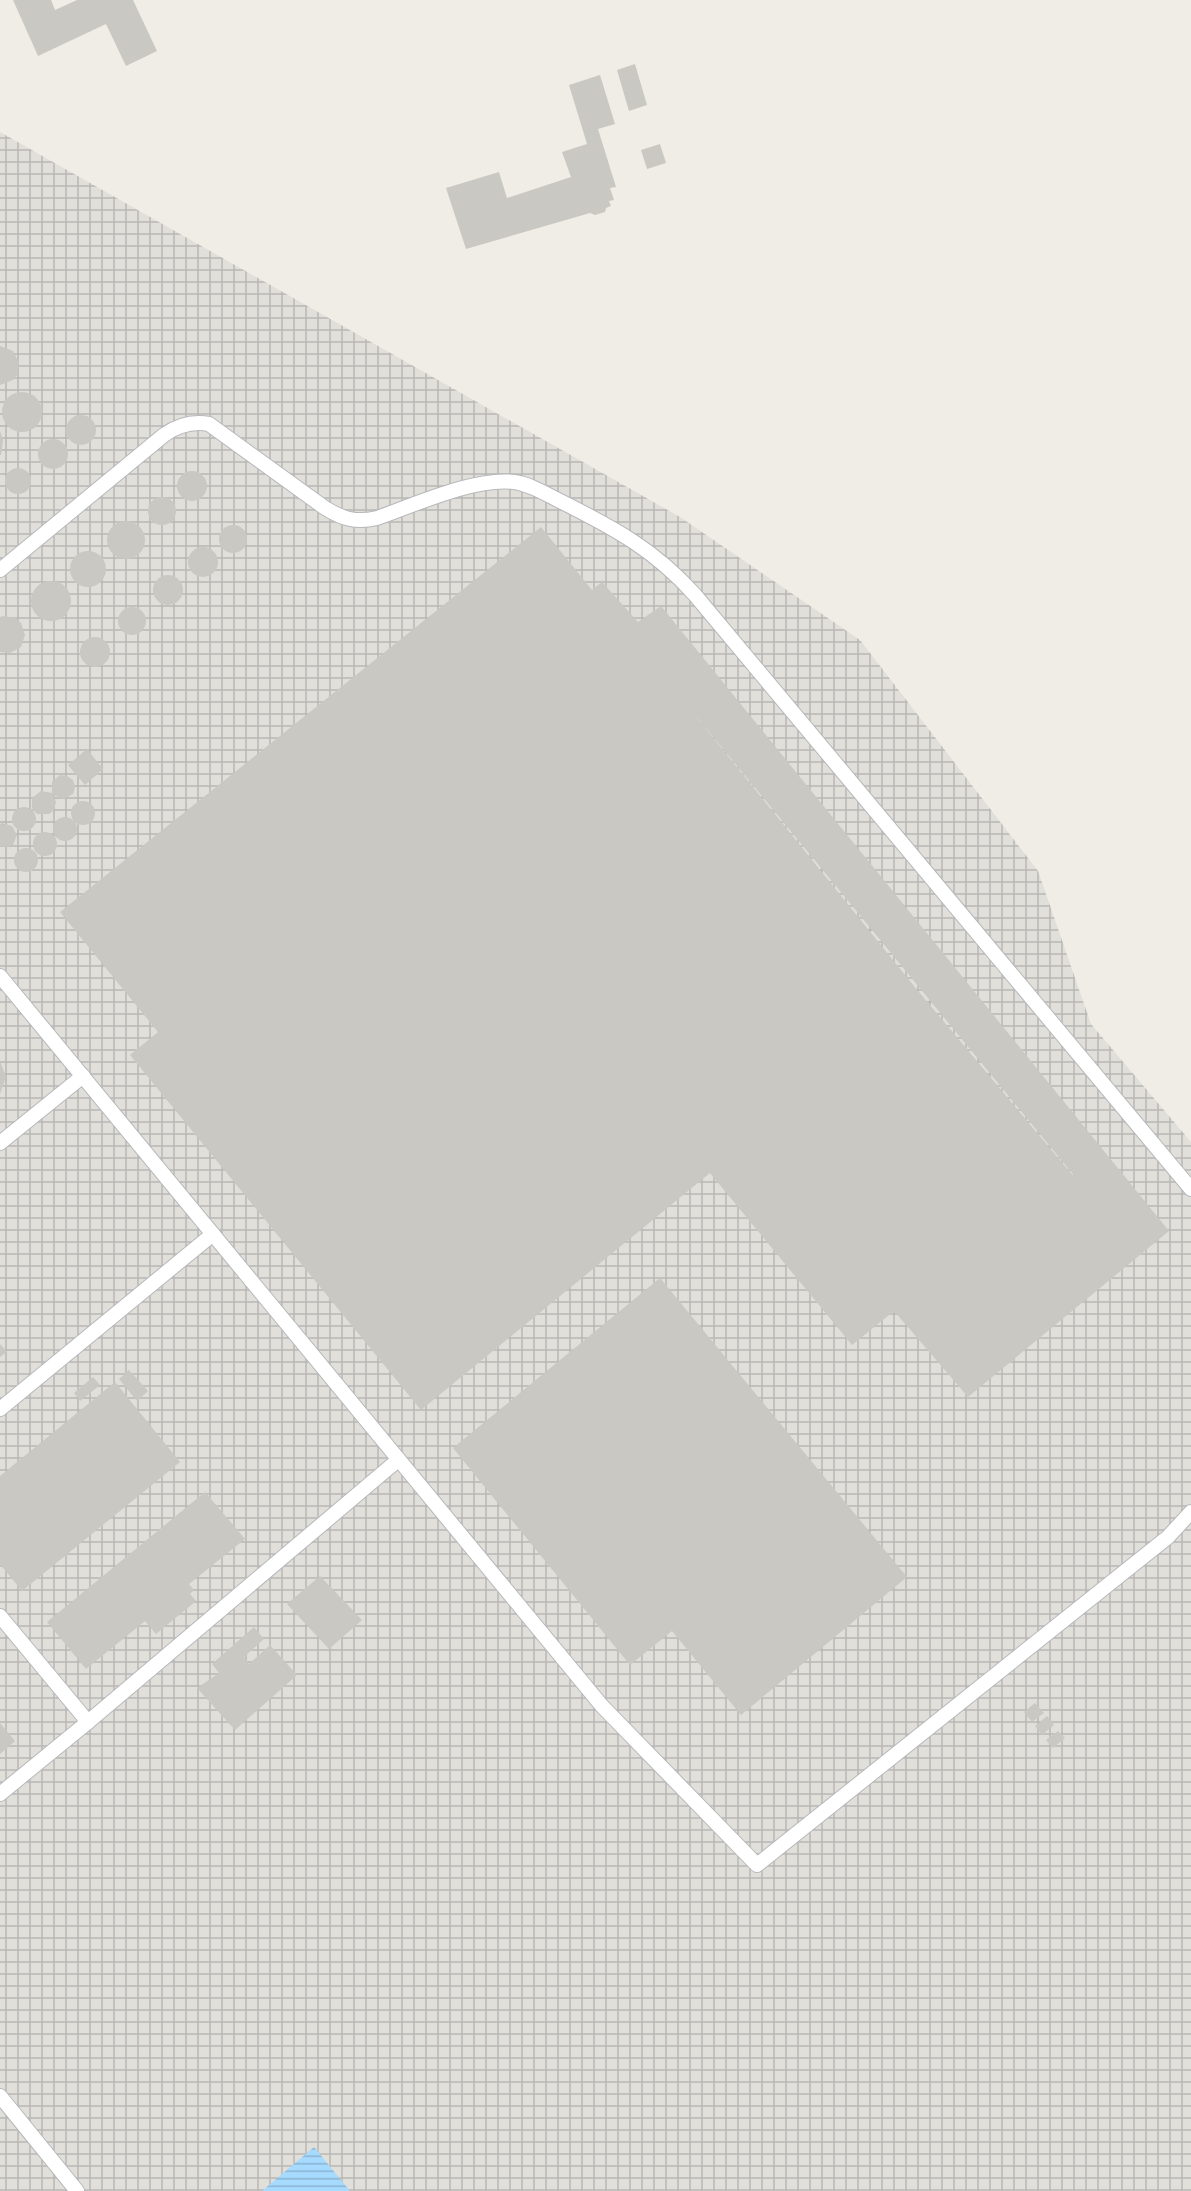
<svg xmlns="http://www.w3.org/2000/svg" width="1191" height="2191" font-family="Roboto,sans-serif">
	<style>
		.industrial { fill: url(#industrial-grid) }
		.water { fill: url(#water-rules) }
		.building { fill: #cac8c3; fill-rule: evenodd }
		.lines { fill: none; stroke-linecap: round; stroke-linejoin: round }
		.lane-casing { stroke: #b6b8bc; stroke-width: 16 }
		.lane { stroke: #fff; stroke-width: 14 }
	</style>
	<defs>
		<pattern id="industrial-grid" width="8" height="8" patternUnits="userSpaceOnUse" patternTransform="scale(1.5)"><rect width="8" height="8" fill="#e1dfda"/><path d="M0 4h8M4 0v8" fill="none" stroke="#bab8b5"/></pattern>
		<pattern id="water-rules" width="6" height="5" patternUnits="userSpaceOnUse" patternTransform="scale(1.5)"><rect width="6" height="5" fill="#a6dafe"/><path d="M0 2.5h6" fill="none" stroke="#8ab4d1"/></pattern>
	</defs>
	<rect width="100%" height="100%" fill="#efede5"/>
	<!-- industrial -->
	<path class="industrial" d="M0 132 680 517 860 640 1038 871 1091 1024 1191 1142V2191H0Z"/>
	<!-- water -->
	<path class="water" d="M314 2147 350 2191H262Z"/>
	<!-- building -->
	<g class="building">
		<path d="M13 0H51L55 10 77 0H133L157 51 126 66 106 24 38 56Z"/>
		<path d="M635 64 647 105 629 111 617 70Z"/>
		<path d="M600 75 615 124 598 129 616 187 610 188 614 200 609 201 611 206 606 208 605 212 595 215 590 213 466 249 446 188 499 172 507 198 571 177 562 152 587 144 569 85Z"/>
		<path d="M660 144 666 163 647 169 641 150Z"/>
		<path d="M0 346 13 351 19 363 17 375 13 380 0 385Z"/>
		<circle cx="22" cy="412" r="20"/>
		<circle cx="81" cy="430" r="15"/>
		<path d="M0 431 3 440 1 455H0Z"/>
		<circle cx="53" cy="454" r="15"/>
		<circle cx="18" cy="481" r="13"/>
		<circle cx="192" cy="486" r="15"/>
		<circle cx="162" cy="511" r="14"/>
		<circle cx="126" cy="540" r="19"/>
		<circle cx="233" cy="539" r="14"/>
		<path d="M541 527 592 590 602 582 638 622 661 606 1169 1231 968 1397 894 1311 852 1345 710 1173 421 1410 130 1055 158 1032 60 912ZM682 699 1076 1178H1075L914 986Z"/>
		<circle cx="203" cy="562" r="15"/>
		<circle cx="88" cy="569" r="18"/>
		<circle cx="168" cy="590" r="15"/>
		<circle cx="51" cy="601" r="20"/>
		<circle cx="132" cy="621" r="14"/>
		<path d="M3 616 16 618 21 623 25 635 21 647 10 653 0 652V617Z"/>
		<circle cx="95" cy="652" r="15"/>
		<path d="M87 749 103 769 85 785 68 765Z"/>
		<path d="M60 775 67 776 73 780 75 787 73 794 64 799 53 795 56 802 54 810 49 814H37L32 808V798L41 791 52 793V782Z"/>
		<circle cx="83" cy="813" r="12"/>
		<circle cx="24" cy="819" r="12"/>
		<circle cx="65" cy="829" r="12"/>
		<path d="M2 823 12 826 17 835 13 845 6 847 0 846V824Z"/>
		<circle cx="45" cy="844" r="12"/>
		<circle cx="26" cy="860" r="12"/>
		<path d="M0 1061 6 1077 0 1094Z"/>
		<path d="M660 1278 907 1577 741 1715 672 1631 630 1665 453 1448Z"/>
		<path d="M0 1344 7 1352 0 1357Z"/>
		<path d="M129 1370 148 1391 137 1401 119 1379Z"/>
		<path d="M93 1377 100 1385 80 1401 74 1393Z"/>
		<path d="M115 1382 180 1462 22 1591 0 1564V1476Z"/>
		<path d="M205 1492 245 1539 189 1584 194 1590 190 1594 196 1601 156 1634 145 1621 86 1669 47 1622Z"/>
		<path d="M320 1576 362 1620 329 1649 287 1604Z"/>
		<path d="M254 1627 264 1639 244 1657 249 1664 270 1645 297 1675 235 1730 197 1688 219 1673 212 1664Z"/>
		<path d="M1035 1703 1044 1713 1032 1722 1024 1712Z"/>
		<path d="M1047 1716 1054 1725 1042 1735 1035 1726Z"/>
		<path d="M0 1723 15 1741 0 1754Z"/>
		<path d="M1058 1731 1065 1738 1053 1748 1046 1740Z"/>
	</g>
	<g class="lines">
		<!-- lane casing -->
		<g class="lane-casing">
			<g id="lane">
				<path d="M0 570 164 435C178 425 192 421 209 424L325 508C343 519 356 523 377 518 414 505 475 477 514 482 530 484 546 494 560 501 614 528 655 550 695 595L1191 1189"/>
				<path d="M0 976 602 1706 757 1865 1168 1537 1191 1512"/>
				<path d="M0 1143 83 1076"/>
				<path d="M0 1409 213 1234"/>
				<path d="M0 1616 88 1722"/>
				<path d="M0 1794 88 1722 398 1460"/>
				<path d="M0 2096 77 2191"/>
			</g>
		</g>
		<!-- lane -->
		<use href="#lane" class="lane"/>
	</g>
</svg>
